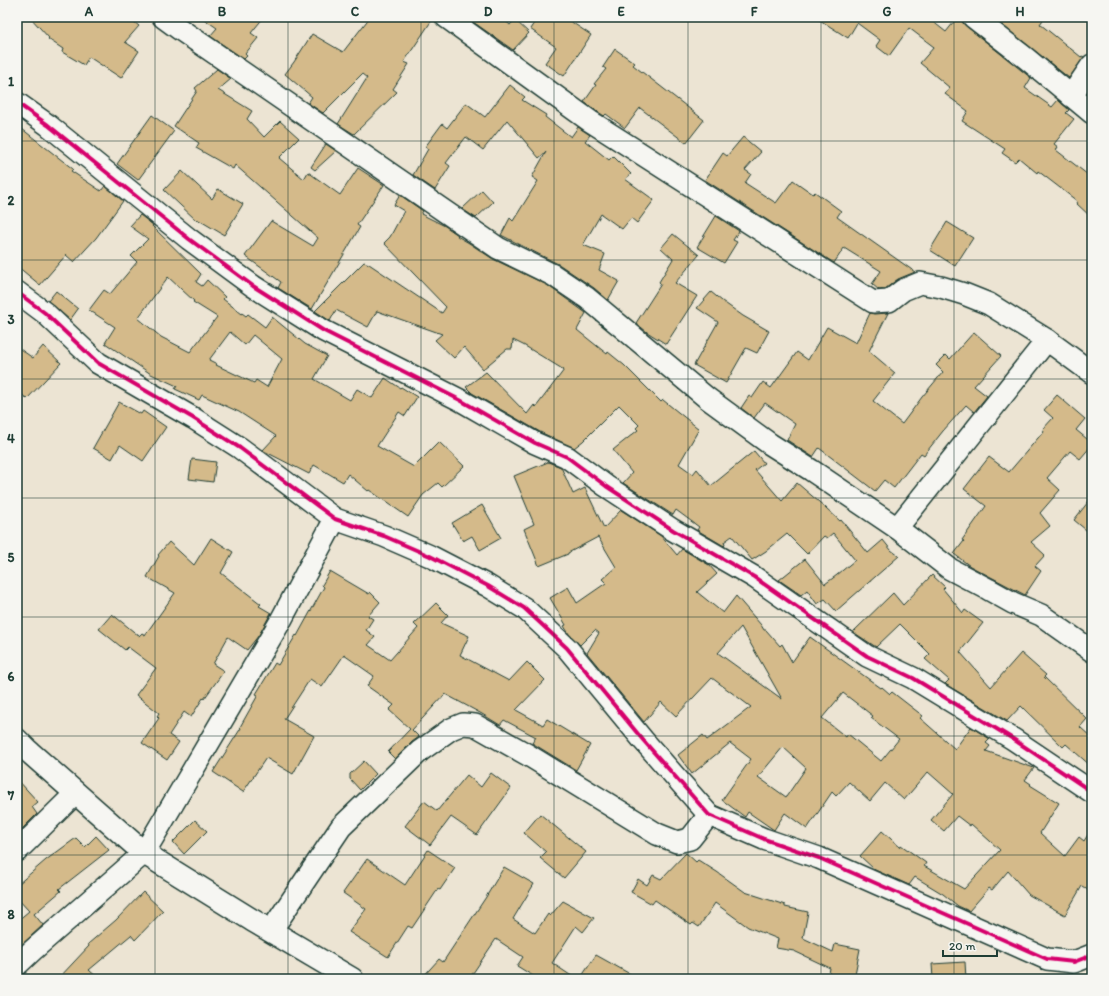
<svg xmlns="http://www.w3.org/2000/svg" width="1109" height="996" font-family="Itim,sans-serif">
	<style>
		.building { fill: #d4ba8a; stroke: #1f3d34; fill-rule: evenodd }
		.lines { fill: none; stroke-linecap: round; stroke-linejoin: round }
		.minor-casing { stroke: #1f3d34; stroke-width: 24 }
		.secondary-casing { stroke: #1f3d34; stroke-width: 25 }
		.minor { stroke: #f6f6f2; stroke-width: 21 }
		.secondary { stroke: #f6f6f2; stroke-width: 22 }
		.cycleway-casing { stroke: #f6f6f2; stroke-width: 6 }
		.cycleway { stroke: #d6006c; stroke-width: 4 }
		.grid { fill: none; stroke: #1f3d34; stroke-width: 1; stroke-opacity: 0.55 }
		.neatline { fill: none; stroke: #1f3d34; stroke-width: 1.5 }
		.grid-label { font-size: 13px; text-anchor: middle; font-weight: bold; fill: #1f3d34 }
	</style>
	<rect width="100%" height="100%" fill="#ece4d3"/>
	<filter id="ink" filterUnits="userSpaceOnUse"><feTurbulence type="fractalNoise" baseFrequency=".025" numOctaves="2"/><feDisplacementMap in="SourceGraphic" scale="8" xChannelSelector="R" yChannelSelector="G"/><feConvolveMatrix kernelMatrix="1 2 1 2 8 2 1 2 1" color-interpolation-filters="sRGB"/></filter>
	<g filter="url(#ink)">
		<!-- building -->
		<g class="building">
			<path d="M30 17H128L139 26 125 42 139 51 121 78 89 57 84 65 62 52 63 49 48 39 49 38Z"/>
			<path d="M201 17H264L251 33 258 38 245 54 247 56 244 59 210 36 217 28Z"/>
			<path d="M370 17H434L404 62 409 64 393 89 397 92 354 134 338 124 367 78 362 74 323 113 308 103 312 97 285 74 294 62 312 34 343 52Z"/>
			<path d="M466 17H501L510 25 515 20 529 33 513 50Z"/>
			<path d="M538 17H564L591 35 564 76 545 63 556 47 530 29Z"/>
			<path d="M815 17H927L946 32 958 17H961L962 22 966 26 1031 78 1025 88 1052 107 1058 100 1069 110 1066 113 1074 119 1054 144 1058 147 1056 150 1092 178V218L1076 203 1077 201 1038 171 1037 173 1019 158 1015 162 1002 153 1005 149 962 121 968 111 945 94 950 88 920 63 934 47 909 28 889 56 876 46 880 40 857 23 848 38Z"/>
			<path d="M999 17H1045L1040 24 1081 57 1082 56 1084 57 1069 78 996 20Z"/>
			<path d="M615 49 635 63 633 65 704 120 686 143 640 108 625 128 606 114 604 116 584 102 596 85 594 84 606 69 603 67Z"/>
			<path d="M217 69 231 79 218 90 252 111 247 119 264 137 280 121 299 138 279 158 304 179 308 172 340 195 358 168 384 185 357 225 360 227 312 309 278 288 281 282 245 256 271 221 313 246 318 238 235 165 233 169 196 148 199 143 174 126 197 91 195 88Z"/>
			<path d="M510 85 525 97 522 100 546 115 545 117 571 137 578 127 590 135 585 141 609 160 613 156 631 174 625 179 654 200 637 223 631 218 622 229 601 214 583 245 605 254 599 270 619 281 608 300 594 288 560 265 501 235 510 218 513 221 538 181 532 177 546 152 539 158 507 120 483 150 466 137 446 163 450 166 435 190 413 175 428 149 425 147 442 124 447 128 466 103 485 117Z"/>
			<path d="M152 115 174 131 138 180 117 164Z"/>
			<path d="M17 125 73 169 71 171 101 191 105 186 123 201 96 238 74 262 66 255 40 285 17 266Z"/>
			<path d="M743 137 761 152 745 170 751 174 745 183 776 203 793 180 813 194 815 192 841 211 837 217 915 272 898 279 885 289 879 290 872 284 881 271 844 248 834 263 705 180 723 153 727 156Z"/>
			<path d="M326 144 336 151 315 170 311 167Z"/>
			<path d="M182 171 212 199 218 189 243 204 224 235 197 219 196 220 164 190Z"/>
			<path d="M482 190 493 202 476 218 462 209Z"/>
			<path d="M400 195 423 211 421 214 445 226 458 235 457 236 469 243 493 259 547 285 586 313 577 330 607 354 608 352 624 365 661 402 663 400 699 429 679 464 693 474 697 469 711 486 754 451 764 463 755 470 782 501 797 483 826 508 840 521 841 520 868 553 883 540 891 550 899 556 836 611 825 599 817 604 807 590 801 595 779 580 805 559 825 584 837 575 855 560 833 533 827 538 824 536 807 554 787 534 766 551 752 560 732 536 724 542 725 545 724 546 697 530 699 527 676 510 673 515 623 483 632 473 613 450 638 430 636 428 639 425 619 405 583 441 574 448 540 432 472 393 466 387 486 372 527 414 534 405 536 407 564 370 525 346 513 340 512 349H507L483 369 464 347 454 358 435 340 442 334 377 311 368 327 336 310 330 321 315 311 364 262 369 264 442 313 446 307 384 243 390 237 404 211 394 205Z"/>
			<path d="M140 215 153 225 152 226 201 274 196 282 202 286 207 280 225 297 223 299 242 314V313L246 316 248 314 265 327 272 317 305 344 327 356 314 379 350 400 357 389 372 398 385 378 400 388 401 387 417 397 405 416 399 412 377 446 414 467 439 442 464 466 442 487 438 483 423 495 408 517 369 490 368 491 348 474 343 482 314 465 309 474 264 451 263 450 276 436 239 412 202 395 199 400 175 389 177 386 151 374 105 343 115 327 89 310 104 290 110 294 137 262 131 256 148 239 130 226ZM168 277 194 301 193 302 217 317 190 352 161 337 138 318ZM230 332 245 345 253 335 282 359 267 387 256 380 254 383 216 365 217 364 209 360Z"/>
			<path d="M716 216 739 231 733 240 737 242 724 263 697 247Z"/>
			<path d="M947 222 973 238 955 266 930 250Z"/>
			<path d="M673 234 699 255 675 283 697 296 666 344 647 332 636 323 661 284 659 282 673 259 661 248Z"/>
			<path d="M56 291 78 309 70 320 48 301Z"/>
			<path d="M711 292 722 301 743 316 769 331 757 353 746 348 726 383 694 365 718 322 697 308Z"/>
			<path d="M870 313 874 314 888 313 869 351 895 373 873 401 902 424 922 397 943 372 936 365 946 355 950 359 974 332 1001 356 974 386 987 396 974 412 966 405 943 431 924 455 921 453 894 488 884 480 875 491 819 448 813 457 787 440 795 424 765 403 754 418 741 408 749 396 752 398 763 382 771 388 797 352 808 360 827 327 856 343Z"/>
			<path d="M43 346 61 363 27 399 17 390V347L33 358Z"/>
			<path d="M1057 395 1085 419 1076 430 1092 443V445L1080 459 1070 451 1047 478 1060 490 1040 513 1050 526 1031 542 1045 555 1035 566 1041 571 1025 595 970 566 954 554 964 541 962 540 986 506 964 489 989 457 1009 472 1044 431 1043 429 1053 418 1044 410Z"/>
			<path d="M119 402 141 414 143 411 166 427 143 461 120 445 112 459 93 448Z"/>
			<path d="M192 459 216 462 213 482 189 479Z"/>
			<path d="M548 462 561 467 573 494 585 488 604 528 621 510 661 536 677 555 682 549 709 565 717 574 697 592 723 613 736 596 761 625 764 630H766L780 646 782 644 792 662 810 637 881 688 882 687 890 694 892 692 923 716 920 718 955 749 971 727 990 739 986 743 990 746 986 751 1034 768 1025 780 1031 784 1030 785 1059 803 1040 833 1065 856 1079 837 1084 841 1092 828V893L1082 886 1065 915 1029 895 1008 871 992 890 989 888 969 911 958 906 943 894 915 877 909 885 875 870 860 856 882 831 900 847 901 845 926 863 924 866 964 889 1000 850 971 824 970 826 957 816 944 831 931 820 953 794 928 772 904 800 885 783 870 801 849 782 836 796 832 792 807 829 785 813 774 830 748 812 745 817 722 800 751 759 730 743 692 774 678 755 703 735 707 740 751 707 712 678 676 716 661 702 644 722 587 653 599 633 595 630 580 645 569 634 564 626 566 625 550 598 568 587 577 603 606 583 602 579 616 567 598 537 568 553V554L539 566 524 529 534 524 514 476ZM741 627 782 699 718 653ZM843 693 873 716 871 718 899 739 881 761 848 734 846 737 822 718ZM783 747 806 768 786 797 758 777Z"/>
			<path d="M1092 497V535L1074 520Z"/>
			<path d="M482 505 501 538 480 550 472 536 463 541 452 523Z"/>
			<path d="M211 538 233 552 221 573 261 604 259 606 271 613 259 635 247 650 228 637 213 664 224 671 204 699 203 698 191 717 184 712 169 735 179 742 167 760 142 743 159 718 157 716 159 713 136 695 156 668 128 647 125 650 99 629 112 614 139 636 142 633 145 635 175 593 147 577 159 556 158 555 169 542 194 565Z"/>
			<path d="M330 571 369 594 370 592 380 602 368 616 373 619 366 630 375 637 368 645 390 660 418 628 414 624 436 603 448 615 441 623 469 636 460 655 509 681 527 662 545 680 516 710 543 725 547 719 590 745 576 770 532 743 536 737 504 720 500 725 482 714 445 694 412 730 419 737 412 742 395 759 388 752 410 729 389 710 394 705 367 686 374 676 344 655 322 687 310 679 284 719 314 736 293 774 266 758 243 792 213 772 241 728 240 727 258 695 256 694 275 663 278 665 296 635 297 636 324 587 322 585Z"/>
			<path d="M932 575 945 587 943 589 963 613 965 610 983 623 960 652 991 687 1021 653 1046 675 1044 677 1087 719 1080 727 1092 738V767L1066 744 1063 747 1021 706 1007 721 945 684 949 680 925 659 930 654 900 624 876 647 853 632 893 593 903 605Z"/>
			<path d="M364 761 376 774 360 790 350 779V774Z"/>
			<path d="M491 773 511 788 477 835 451 817 430 845 405 826 424 801 437 811 467 775 481 787Z"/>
			<path d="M17 779 38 802 32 807 37 814 17 834Z"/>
			<path d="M540 814 586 852 564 878 540 858 546 852 524 833Z"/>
			<path d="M195 820 207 831 184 854 173 842Z"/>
			<path d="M96 836 109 850 59 889 61 891 34 914 43 925 17 949V921L29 911 17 898V885L46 860 76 838 85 847Z"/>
			<path d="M428 850 455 868 440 890 438 889 412 928 408 926 388 957 349 932 366 909 343 893 367 859 405 885Z"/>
			<path d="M686 853 696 862 698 860 717 872 745 892 785 905V907L808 912 803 938 833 952 835 944 860 949 854 979H828L830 968 794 951 776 948 778 939 748 927 715 903 699 927 693 923 691 925 655 900 652 904 631 892 638 879 647 885 653 875 661 879Z"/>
			<path d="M504 867 534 884 513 919 535 933 548 914 550 916 563 901 594 918 583 932 576 926 552 963 576 979H538L517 966 523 957 496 939 469 979H421L439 959 443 962 486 897Z"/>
			<path d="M143 892 163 911 135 940 131 935 89 970 99 979H58L89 946 88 944 116 920Z"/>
			<path d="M596 955 639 979H580Z"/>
			<path d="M965 962 966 979H933L932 964Z"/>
		</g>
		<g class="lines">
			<!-- minor casing -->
			<g class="minor-casing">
				<g id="minor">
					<path d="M163 17 178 28 498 248 553 275 587 298 707 398 770 444 811 470 897 528 950 569 988 589 1013 603 1041 615 1092 651"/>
					<path d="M446 17 590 121 873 302 889 301 903 290 920 283 941 287 964 294 989 304 1047 340 1092 373"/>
					<path d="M973 17 1027 59 1092 113"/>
					<path d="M1071 96 1092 65"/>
					<path d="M17 103 48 125 189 239 253 286 324 331 460 400 535 443 567 457 606 486 673 530 754 577 867 656 913 678 1013 739 1092 792"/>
					<path d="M17 292 45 313 98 363 193 418 240 448 335 519 384 536 430 556 488 586 524 608 567 648 643 740 709 815 764 839 819 858 1047 959 1074 962 1092 955"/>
					<path d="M897 528 1047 340"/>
					<path d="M17 851 76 793"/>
					<path d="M271 931 341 827 420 751 451 729 463 724 475 725 528 755 657 834 677 842 690 839 709 815"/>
					<path d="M17 965 33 950 144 853 280 622 335 519"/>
				</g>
			</g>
			<!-- secondary casing -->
			<g class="secondary-casing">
				<path id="secondary" d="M17 740 27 750 144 853 252 920 352 979"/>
			</g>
			<!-- minor -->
			<use href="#minor" class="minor"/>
			<!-- secondary -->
			<use href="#secondary" class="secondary"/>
			<!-- cycleway casing -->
			<g class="cycleway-casing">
				<g id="cycleway">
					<path d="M17 103 48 125 189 239 253 286 324 331 460 400 535 443 567 457 606 486 673 530 754 577 867 656 913 678 1013 739 1092 792"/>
					<path d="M17 292 45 313 98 363 193 418 240 448 335 519 384 536 430 556 488 586 524 608 567 648 643 740 709 815 764 839 819 858 1047 959 1074 962 1092 955"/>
				</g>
			</g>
			<!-- cycleway -->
			<use href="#cycleway" class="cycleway"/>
		</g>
	</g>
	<!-- grid -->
	<path class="grid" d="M155 17V979M288 17V979M421 17V979M554 17V979M688 17V979M821 17V979M954 17V979M17 141H1092M17 260H1092M17 379H1092M17 498H1092M17 617H1092M17 736H1092M17 855H1092"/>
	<!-- margin -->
	<rect width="1109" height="996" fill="none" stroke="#f6f6f2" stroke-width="44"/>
	<!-- scale -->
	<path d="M943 950v6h54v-6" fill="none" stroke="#1f3d34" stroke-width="2"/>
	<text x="949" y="950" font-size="12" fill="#1f3d34" stroke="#f6f6f2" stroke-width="3" paint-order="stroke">20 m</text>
	<rect x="22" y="22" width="1065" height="952" class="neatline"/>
	<g class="grid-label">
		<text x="89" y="16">A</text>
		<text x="222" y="16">B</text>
		<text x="355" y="16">C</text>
		<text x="488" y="16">D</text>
		<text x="621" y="16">E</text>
		<text x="754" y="16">F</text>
		<text x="887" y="16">G</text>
		<text x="1020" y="16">H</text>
		<text x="11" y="86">1</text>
		<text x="11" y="205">2</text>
		<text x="11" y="324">3</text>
		<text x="11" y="443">4</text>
		<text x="11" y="562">5</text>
		<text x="11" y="681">6</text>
		<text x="11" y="800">7</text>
		<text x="11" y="919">8</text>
	</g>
</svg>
